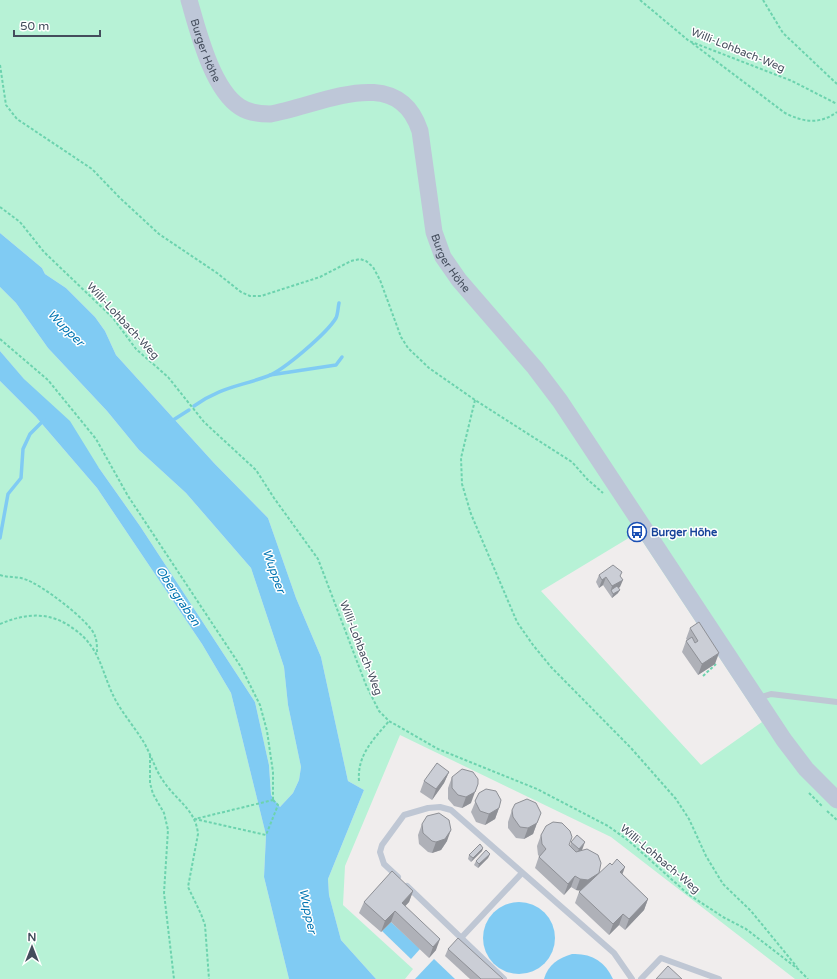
<svg xmlns="http://www.w3.org/2000/svg" width="837" height="979" font-family="'Varela Round',sans-serif">
	<style>
		.green { fill: #b7f2d6; fill-rule: evenodd }
		.water { fill: #80cbf3 }
		.lines { fill: none; stroke-linecap: round; stroke-linejoin: round }
		.stream { stroke: #80cbf3; stroke-width: 3.5 }
		.path { stroke: #6cd3ae; stroke-width: 2; stroke-dasharray: 3 2; stroke-linecap: butt }
		.lane { stroke: #bfc7d4; stroke-width: 6 }
		.secondary { stroke: #bec7d8; stroke-width: 17 }
		.wall { fill: #afb1b8 }
		.shaded-wall { fill: #8e9096 }
		.building { fill: #cbced6; stroke: #8e9096 }
		.labels { text-anchor: middle; dominant-baseline: central; stroke-width: 3; stroke-linejoin: round; paint-order: stroke }
		.street-label { font-size: 11px; fill: #444d5c; stroke: #fff }
		.transit-label { font-size: 11px; font-weight: bold; fill: #164399; stroke: #fff; text-anchor: start }
		.water-label { font-size: 12px; font-style: italic; fill: #0175b2; stroke: #fff }
	</style>
	<rect width="100%" height="100%" fill="#f0eded"/>
	<!-- green -->
	<g class="green">
		<path d="M0 0H837V979H795L611 837 400 735 345 866 343 905 413 969 405 979H376L341 940 329 895 328 879 364 790 348 781 321 657 296 598 268 518 214 463 116 355 105 331 95 317 66 288 45 274 42 268 0 233ZM637 533 762 722 701 765 541 591Z"/>
		<path d="M0 287 16 303 48 348 107 411 139 450 186 493 251 568 284 667 288 705 301 767 299 780 293 793 280 807 271 795 269 765 255 702 140 526 99 468 0 351Z"/>
		<path d="M0 381 36 417 97 488 202 644 231 693 266 835 264 877 289 979H0Z"/>
	</g>
	<!-- water -->
	<g class="water">
		<path d="M0 233 42 268 45 274 66 288 95 317 105 331 116 355 214 463 268 518 296 598 321 657 348 781 364 790 328 879 329 895 341 940 376 979H289L264 877 266 835 231 693 202 644 97 488 36 417 0 381V351L24 379 70 421 99 468 140 526 255 702 269 765 271 795 280 807 293 793 299 780 301 767 288 705 284 667 251 568 186 493 139 450 107 411 48 348 16 303 0 287Z"/>
		<circle cx="519" cy="938" r="36"/>
		<path d="M391 922 420 949 411 959 382 931Z"/>
		<path d="M572 954C591 953 605 961 613 979H544C548 965 558 958 572 954Z"/>
		<path d="M434 959 455 979H415Z"/>
	</g>
	<g class="lines">
		<!-- stream -->
		<g class="stream">
			<path d="M270 375 336 365 342 357"/>
			<path d="M194 406C221 387 238 387 268 376 284 370 327 333 336 318 338 314 338 307 339 303"/>
			<path d="M170 422 189 410"/>
			<path d="M0 538 8 494 21 478 23 449 30 434 44 420"/>
		</g>
		<!-- path -->
		<g class="path">
			<path d="M640 0 689 41 792 81 837 104"/>
			<path d="M763 0 783 33 837 84"/>
			<path d="M692 43 785 113C803 122 819 125 837 112"/>
			<path d="M0 65 6 105 17 119 92 169 120 198 159 234 217 273 241 292 250 296H261L320 277 351 261 360 259 366 261 373 267 380 280 401 337 408 348 429 368 475 400 572 462 588 480 603 493"/>
			<path d="M0 207 20 222 44 252 113 318 136 349 168 377 204 422 256 470 274 498 318 559 366 685 379 711 389 721 438 749 537 789 608 826 629 841 688 894 723 917 746 929 798 969 808 979"/>
			<path d="M0 339 48 380 96 439 128 496 241 667 260 705 267 731 273 772V800"/>
			<path d="M475 400 461 458 462 484 471 514 517 622 533 645 551 667 631 748 676 799 689 819 706 856 723 884 751 911 797 967"/>
			<path d="M0 575C8 578 16 576 24 579 40 583 91 622 95 636 97 641 97 647 97 652"/>
			<path d="M0 624C26 613 50 611 74 629 102 649 101 673 116 701 124 715 135 728 143 741 151 754 155 770 164 782 176 800 196 810 198 834L188 887 201 914 205 925 209 979"/>
			<path d="M703 676 716 664"/>
			<path d="M150 755V783L153 794 164 813 168 830 164 893 174 979"/>
			<path d="M359 781C357 755 373 740 389 721"/>
			<path d="M809 793 823 807"/>
			<path d="M273 800 278 805 266 835 195 819Z"/>
			<path d="M827 811 837 820"/>
		</g>
		<!-- lane -->
		<g class="lane">
			<path d="M758 698 771 694 837 702"/>
			<path d="M398 877 384 864 380 852 382 845 404 815 428 808 440 807 451 810 614 953 632 979"/>
			<path d="M407 886 504 979"/>
			<path d="M461 938 521 874"/>
			<path d="M641 979 661 958 719 979"/>
		</g>
		<!-- secondary -->
		<path class="secondary" id="s1" d="M189 0C198 31 212 89 240 107 249 113 260 114 270 114 320 106 397 61 420 131L434 232 443 257 459 280 535 368 560 401 784 740 806 769 837 800"/>
	</g>
	<!-- wall -->
	<g class="wall">
		<path d="M599 575 620 577V587L618 588V593L612 598 603 585 599 588 596 582Z"/>
		<path d="M690 628 715 664 698 675 682 652 686 641 687 640 686 639Z"/>
		<path d="M449 772 444 783 432 800 420 792 424 781Z"/>
		<path d="M452 777 471 803 462 808 454 806 448 799V788Z"/>
		<path d="M479 793 499 808 495 819 485 825 476 822 471 812Z"/>
		<path d="M512 810 537 823 533 834 524 839 516 838 508 828V822Z"/>
		<path d="M422 824 447 841 441 850 432 853 428 852 419 844 418 835Z"/>
		<path d="M541 835 570 846 571 842 582 851 598 874H622L648 899 644 910 625 930 619 925 609 935 575 903 579 892 581 891 576 890 571 887 564 895 535 868 539 856 538 855 537 846Z"/>
		<path d="M483 848 482 851 471 862 468 859 469 855Z"/>
		<path d="M490 854 488 858 478 868 474 865 476 861Z"/>
		<path d="M413 891 409 902 405 906 436 950 429 958 391 922 381 932 359 913 364 902Z"/>
		<path d="M448 949 503 979H470L445 956Z"/>
	</g>
	<!-- shaded-wall -->
	<g class="shaded-wall">
		<path d="M606 577 603 585 599 588 602 580Z"/>
		<path d="M623 580 620 587 612 592 611 590 612 586Z"/>
		<path d="M620 590 618 593 612 598 613 594Z"/>
		<path d="M719 653 715 664 698 675 702 664Z"/>
		<path d="M449 772 444 783 432 800 436 789Z"/>
		<path d="M478 784 471 803 462 808 466 797Z"/>
		<path d="M499 808 495 819 485 825 489 814Z"/>
		<path d="M537 823 533 834 524 839 528 828Z"/>
		<path d="M451 830 447 841 441 850 432 853 436 842Z"/>
		<path d="M585 842 581 853 575 860 579 849Z"/>
		<path d="M483 848 482 851 471 862 473 858Z"/>
		<path d="M490 854 488 858 478 868 479 864Z"/>
		<path d="M625 867 621 878 620 872Z"/>
		<path d="M599 873 595 884 584 891 576 890 580 879Z"/>
		<path d="M575 876 571 887 564 895 568 884Z"/>
		<path d="M413 891 409 902 398 914 402 903Z"/>
		<path d="M648 899 644 910 625 930 629 919Z"/>
		<path d="M395 911 391 922 381 932 385 921Z"/>
		<path d="M623 914 619 925 609 935 613 924Z"/>
		<path d="M440 939 436 950 429 958 433 947Z"/>
	</g>
	<!-- building -->
	<g class="building">
		<path d="M613 565 622 572 620 576 623 580 612 586 606 577 602 580 599 575Z"/>
		<path d="M617 586 620 590 613 594 611 590Z"/>
		<path d="M699 622 719 653 702 664 686 641 692 637 695 643 698 641 690 628Z"/>
		<path d="M437 763 449 772 436 789 424 781Z"/>
		<path d="M462 769 473 772 478 779V784L475 792 466 797 458 795 452 788V777Z"/>
		<path d="M486 789 496 791 501 800 499 808 489 814 480 811 475 801 479 793Z"/>
		<path d="M527 799 536 803 541 813 537 823 528 828 520 827 513 817 512 810 515 804Z"/>
		<path d="M439 813 449 820 451 830 445 839 436 842 432 841 423 833 422 824 427 816Z"/>
		<path d="M553 822 562 823 570 831 572 837 569 845 576 852 587 849 598 855 601 863 599 873 588 880 580 879 575 876 568 884 539 857 546 849 542 844 541 835 546 826Z"/>
		<path d="M577 835 585 842 579 849 571 842Z"/>
		<path d="M480 844 483 848 473 858 469 855Z"/>
		<path d="M486 850 490 854 479 864 476 861Z"/>
		<path d="M617 859 625 867 620 872 648 899 629 919 623 914 613 924 579 892 610 863 612 865Z"/>
		<path d="M392 871 413 891 402 903 440 939 433 947 395 911 385 921 364 902Z"/>
		<path d="M458 938 503 979H481L448 949Z"/>
		<path d="M668 966 682 979H656Z"/>
	</g>
	<!-- icons -->
	<defs>
		<g id="bus-ring" transform="scale(1)"><circle r="9.5" fill="#fff" stroke="#1a4fb4" stroke-width="1.5"/><path d="M-5-6H5V4H4V6H2V4H-2V6H-4V4H-5ZM-3.5-4V0h7V-4ZM-3.5 1.2v1.5H-2V1.2ZM2 1.2v1.5H3.5V1.2Z" fill="#1a4fb4"/></g>
	</defs>
	<g fill-rule="evenodd">
		<use href="#bus-ring" x="637" y="532"/>
	</g>
	<g class="labels">
		<!-- street labels -->
		<g class="street-label">
			<text stroke="none"><textPath href="#s1" startOffset="53">Burger Höhe</textPath></text>
			<text transform="translate(738 50) rotate(22)">Willi-Lohbach-Weg</text>
			<text stroke="none"><textPath href="#s1" startOffset="460">Burger Höhe</textPath></text>
			<text transform="translate(123 321) rotate(47)">Willi-Lohbach-Weg</text>
			<text transform="translate(361 648) rotate(69)">Willi-Lohbach-Weg</text>
			<text transform="translate(660 859) rotate(40)">Willi-Lohbach-Weg</text>
		</g>
		<!-- transit labels -->
		<g class="transit-label">
			<text x="651" y="532">Burger Höhe</text>
		</g>
		<!-- water labels -->
		<g class="water-label">
			<text transform="translate(66 328) rotate(45)">Wupper</text>
			<text transform="translate(274 571) rotate(70)">Wupper</text>
			<text transform="translate(178 596) rotate(56)">Obergraben</text>
			<text transform="translate(308 911) rotate(78)">Wupper</text>
		</g>
	</g>
	<!-- north arrow -->
	<g transform="translate(32 947)" stroke="#ffffff" stroke-width="3" paint-order="stroke">
	<path d="M0-3L7 15L0 10L-7 15Z" fill="#444d5c"/>
	<text y="-6" font-size="11" font-weight="bold" text-anchor="middle" fill="#444d5c">N</text>
	</g>
	<!-- scale -->
	<path d="M14 30v6h86v-6" fill="none" stroke="#444d5c" stroke-width="2"/>
	<text x="20" y="30" font-size="12" fill="#444d5c" stroke="#ffffff" stroke-width="3" paint-order="stroke">50 m</text>
</svg>
